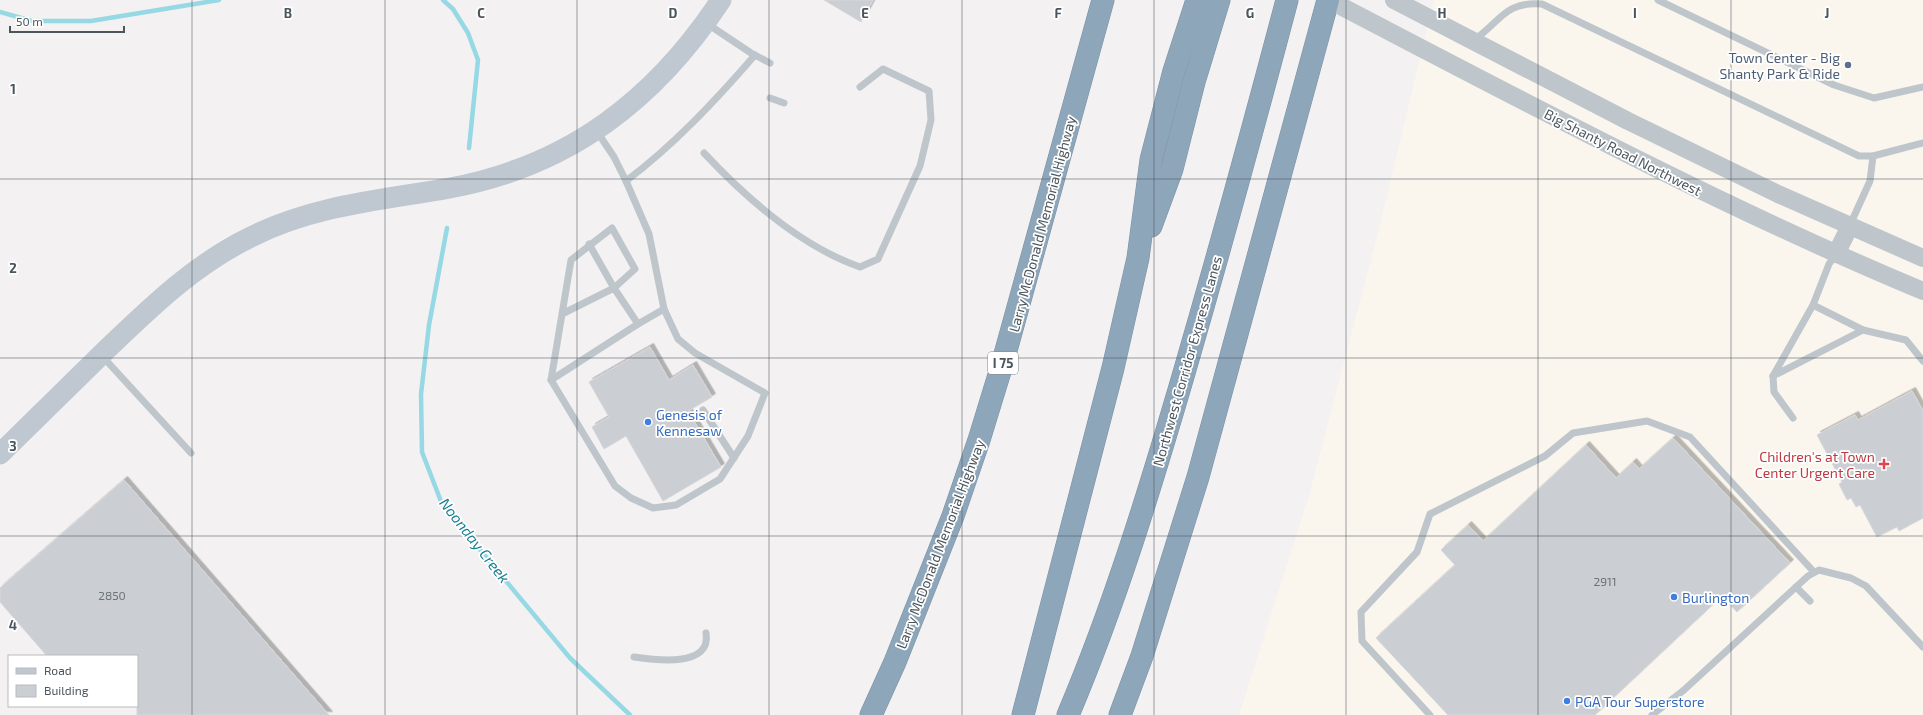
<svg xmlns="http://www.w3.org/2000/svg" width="1923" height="715" font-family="'Exo 2',sans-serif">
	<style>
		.commercial { fill: #fbf6ed }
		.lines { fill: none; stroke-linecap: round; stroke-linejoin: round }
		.stream { stroke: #96d8e3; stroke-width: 4.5 }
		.building { fill: #cbced2; stroke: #d5d7db; filter: url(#shadow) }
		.motorway-casing { stroke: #7991a6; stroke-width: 23 }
		.service { stroke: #bec6cc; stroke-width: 7 }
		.tertiary { stroke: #bec6cc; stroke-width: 18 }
		.secondary { stroke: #bfc8d0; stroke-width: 21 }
		.motorway { stroke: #8ea6ba; stroke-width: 22 }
		.grid { fill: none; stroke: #4a555c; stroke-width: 1; stroke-opacity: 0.55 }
		.service-dot { fill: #5c6f8a; stroke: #fff; stroke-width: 1.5 }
		.shop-dot { fill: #3f7fe0; stroke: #fff; stroke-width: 1.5 }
		.health-dot { fill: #e0444e; stroke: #fff; stroke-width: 1.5 }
		.labels { text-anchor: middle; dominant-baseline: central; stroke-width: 3.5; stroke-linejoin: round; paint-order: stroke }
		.number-label { font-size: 12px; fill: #6a737a }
		.shield { fill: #fff; stroke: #80888d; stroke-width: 1 }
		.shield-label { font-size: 13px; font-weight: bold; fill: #4a555c }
		.service-label { font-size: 14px; fill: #4e5e75; stroke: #fff; text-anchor: end }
		.street-label { font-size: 14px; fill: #4a555c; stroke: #fff }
		.shop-label { font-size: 14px; fill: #366cbe; stroke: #fff; text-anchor: start }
		.health-label { font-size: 14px; fill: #be3a42; stroke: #fff; text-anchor: end }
		.water-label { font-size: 15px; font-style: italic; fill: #1a7f90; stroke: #fff }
		.grid-label { font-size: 13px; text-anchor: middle; font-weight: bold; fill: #4a555c; stroke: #fff; stroke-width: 3.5; stroke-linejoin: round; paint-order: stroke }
	</style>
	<defs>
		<filter id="shadow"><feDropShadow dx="3.5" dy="-3.5" stdDeviation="0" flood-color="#0004"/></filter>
	</defs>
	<rect width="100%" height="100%" fill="#f3f1f1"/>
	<!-- commercial -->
	<path class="commercial" d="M1434 0H1923V715H1239L1309 496 1378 233Z"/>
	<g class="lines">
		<!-- stream -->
		<g class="stream">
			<path d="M443 0 453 9 468 33 478 60 469 148"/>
			<path d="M0 12 32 21H91L219 0"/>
			<path d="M447 228 429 325 421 394 422 452 442 504 570 658 630 715"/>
		</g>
	</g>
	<!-- building -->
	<g class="building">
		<path d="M824 0H873L861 22Z"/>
		<path d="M650 347 669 380 693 365 712 397 688 411 721 467 663 501 626 436 604 449 592 427 609 417 589 382Z"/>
		<path d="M1912 391 1923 411V518L1899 531 1897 527 1877 537 1860 505 1856 507 1851 498 1847 500 1839 484 1842 482 1817 435 1855 415 1858 420Z"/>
		<path d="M1673 438 1790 563 1737 612 1722 596 1595 715H1448L1376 638 1455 565 1441 550 1468 525 1483 541 1586 445 1616 478 1633 462 1639 469Z"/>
		<path d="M124 480 329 715H137V656H47L0 602V588Z"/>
	</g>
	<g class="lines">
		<!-- motorway casing -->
		<g class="motorway-casing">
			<g id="motorway">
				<path d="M1151 226 1172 169 1194 82 1219 0"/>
				<path d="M871 715 895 662 953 516 979 440 1002 365 1103 0"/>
				<path d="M1023 715 1113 368 1138 258 1151 160 1174 71 1197 0"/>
				<path d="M1068 715C1115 604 1150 489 1184 373 1220 249 1254 125 1287 0"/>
				<path d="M1120 715 1142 656 1198 477 1328 0"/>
			</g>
		</g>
		<!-- service -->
		<g class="service">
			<path d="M1658 0 1834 85 1874 98 1923 87"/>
			<path d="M706 23 751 53 770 63"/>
			<path d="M1474 40C1501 21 1505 1 1542 4L1859 156H1873L1923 143"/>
			<path d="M770 98 784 103"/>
			<path d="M596 130 614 157 626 181C674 145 716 100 755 55"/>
			<path d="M704 153C747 199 800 246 860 267L878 259 920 166 931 120 929 91 883 69 860 87"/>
			<path d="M1850 225 1870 181 1873 156"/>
			<path d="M589 244 614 288 638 324 664 309"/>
			<path d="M1836 254 1829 264 1813 305 1773 376 1863 330"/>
			<path d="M1813 305 1863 330 1906 340 1923 361"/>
			<path d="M562 314 614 288 635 269 612 228 571 260 551 380 615 486 631 498 653 508 676 505 720 479 748 436 765 393 695 353 678 339 664 309 649 234 626 181"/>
			<path d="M103 357 191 453"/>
			<path d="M1773 376 1774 392 1793 418"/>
			<path d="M551 380 638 324"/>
			<path d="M703 410 734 458"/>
			<path d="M1796 587 1810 601"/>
			<path d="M634 657C655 660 712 668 706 633"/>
			<path d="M1430 715 1362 641 1361 612 1417 552 1430 514 1545 456 1573 433 1647 421 1690 437 1814 572"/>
			<path d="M1652 715 1684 690 1808 576 1819 570 1851 578 1866 586 1923 647"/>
		</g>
		<!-- tertiary -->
		<g class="tertiary">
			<path d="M1329 0C1525 102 1719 206 1923 291"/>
			<path d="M1394 0 1628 121 1778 194 1923 258"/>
			<path d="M1836 254 1850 226"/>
		</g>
		<!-- secondary -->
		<path class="secondary" d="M0 454C36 419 71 384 107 349 152 306 196 263 253 236 315 205 383 200 450 188 569 166 655 100 721 0"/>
		<!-- motorway -->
		<use href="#motorway" class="motorway"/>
	</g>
	<!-- grid -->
	<path class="grid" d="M192 0V715M385 0V715M577 0V715M769 0V715M962 0V715M1154 0V715M1346 0V715M1538 0V715M1731 0V715M0 179H1923M0 358H1923M0 536H1923"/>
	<!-- markers -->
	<circle class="service-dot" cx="1848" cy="65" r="4"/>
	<g class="shop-dot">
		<circle cx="648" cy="422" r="4"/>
		<circle cx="1674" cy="597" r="4"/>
		<circle cx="1567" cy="701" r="4"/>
	</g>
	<path class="health-dot" d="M1882 458h4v4h4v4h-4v4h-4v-4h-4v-4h4z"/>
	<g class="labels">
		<!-- number labels -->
		<g class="number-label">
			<text x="1605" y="581">2911</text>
			<text x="112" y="595">2850</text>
		</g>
		<!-- shield labels -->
		<rect class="shield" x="988" y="352" width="30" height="22" rx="3"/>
		<g class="shield-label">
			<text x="1003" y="363">I 75</text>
		</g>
		<!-- service labels -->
		<g class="service-label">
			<text x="1840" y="57">Town Center - Big<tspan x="1840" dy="16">Shanty Park &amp; Ride</tspan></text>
		</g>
		<!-- street labels -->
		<g class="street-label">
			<text transform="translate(1623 152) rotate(27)">Big Shanty Road Northwest</text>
			<text transform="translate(1042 224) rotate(-75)">Larry McDonald Memorial Highway</text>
			<text transform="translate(1187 361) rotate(-74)">Northwest Corridor Express Lanes</text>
			<text transform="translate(940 544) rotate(-69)">Larry McDonald Memorial Highway</text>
		</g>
		<!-- shop labels -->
		<g class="shop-label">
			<text x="656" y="414">Genesis of<tspan x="656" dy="16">Kennesaw</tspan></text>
			<text x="1682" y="597">Burlington</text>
			<text x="1575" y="701">PGA Tour Superstore</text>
		</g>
		<!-- health labels -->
		<g class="health-label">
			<text x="1875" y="456">Children's at Town<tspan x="1875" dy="16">Center Urgent Care</tspan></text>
		</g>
		<!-- water labels -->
		<g class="water-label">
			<text transform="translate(475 540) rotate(52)">Noonday Creek</text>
		</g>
	</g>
	<g class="grid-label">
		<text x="288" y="18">B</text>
		<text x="481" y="18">C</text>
		<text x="673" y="18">D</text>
		<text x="865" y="18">E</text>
		<text x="1058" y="18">F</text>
		<text x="1250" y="18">G</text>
		<text x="1442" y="18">H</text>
		<text x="1635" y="18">I</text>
		<text x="1827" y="18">J</text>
		<text x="13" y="94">1</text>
		<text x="13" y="273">2</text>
		<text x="13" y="451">3</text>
		<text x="13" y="630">4</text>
	</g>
	<!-- legend -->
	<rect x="8" y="655" width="130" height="52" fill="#ffffff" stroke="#b7bbbe"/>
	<rect x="16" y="668" width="20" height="6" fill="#bfc8d0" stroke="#b7bbbe"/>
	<text x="44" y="675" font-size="12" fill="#4a555c">Road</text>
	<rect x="16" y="685" width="20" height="12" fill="#cbced2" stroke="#b7bbbe"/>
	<text x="44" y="695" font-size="12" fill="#4a555c">Building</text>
	<!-- scale -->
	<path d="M10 26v6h114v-6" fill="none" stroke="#4a555c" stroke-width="2"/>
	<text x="16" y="26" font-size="12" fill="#4a555c" stroke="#ffffff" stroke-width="3" paint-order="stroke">50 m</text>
</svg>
